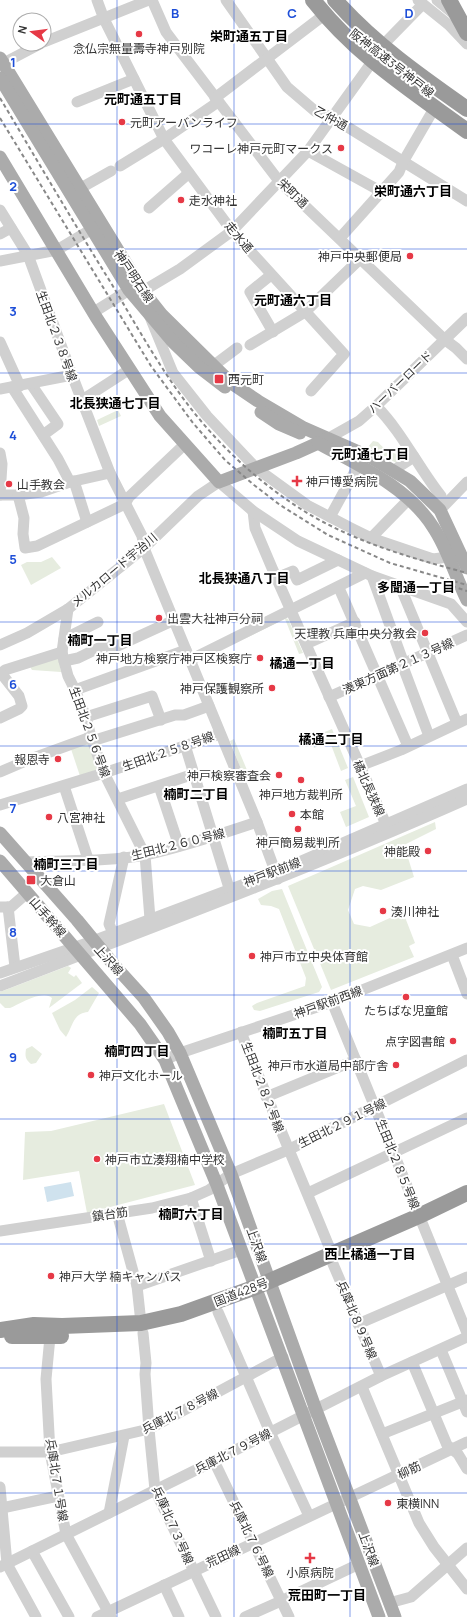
<svg xmlns="http://www.w3.org/2000/svg" width="467" height="1617" font-family="Manrope,'Noto Sans JP',sans-serif">
	<style>
		.green { fill: #e6ecdf }
		.water { fill: #cfe2ee }
		.lines { fill: none; stroke-linecap: round; stroke-linejoin: round }
		.minor { stroke: #d0d0d0; stroke-width: 11 }
		.major { stroke: #ababab; stroke-width: 13 }
		.highway { stroke: #9a9a9a; stroke-width: 16 }
		.rail { stroke: #888; stroke-width: 2; stroke-dasharray: 4 3; stroke-linecap: butt }
		.highway-bridge { stroke: #9a9a9a; stroke-width: 16 }
		.grid { fill: none; stroke: #1d4ed8; stroke-width: 1; stroke-opacity: 0.55 }
		.poi-dot { fill: #e63946; stroke: #fff; stroke-width: 1.5 }
		.labels { text-anchor: middle; dominant-baseline: central; stroke-width: 4; stroke-linejoin: round; paint-order: stroke }
		.poi-label { font-size: 12px; fill: #333; stroke: #fff; text-anchor: start }
		.street-label { font-size: 12px; fill: #333; stroke: #fff }
		.neighbourhood-label { font-size: 13px; font-weight: bold; fill: #000; stroke: #fff }
		.grid-label { font-size: 13px; text-anchor: middle; font-weight: bold; fill: #1d4ed8; stroke: #fff; stroke-width: 4; stroke-linejoin: round; paint-order: stroke }
	</style>
	<rect width="100%" height="100%" fill="#fff"/>
	<!-- green -->
	<g class="green">
		<path d="M118 410 121 416 99 426 97 420Z"/>
		<path d="M373 441 378 442C384 449 388 452 397 454L402 452 407 458 398 464 368 447Z"/>
		<path d="M52 557 61 568 31 585 21 565 27 562H41Z"/>
		<path d="M283 617 288 619 303 653 299 654 285 619 244 639Z"/>
		<path d="M56 656 59 659 61 672 32 670 29 665Z"/>
		<path d="M332 729 348 768 341 771 330 742 314 748 310 738Z"/>
		<path d="M234 739 247 770 242 772 230 741Z"/>
		<path d="M89 743 98 770 80 776 71 749Z"/>
		<path d="M353 777 369 817 346 827 340 812 356 806 345 780Z"/>
		<path d="M435 822 436 829 404 845 414 877 381 890 363 886 355 889 348 910 354 924 370 927 403 912 415 943 409 946 414 957 331 990 288 886Z"/>
		<path d="M282 889 322 987 319 992 260 1011 254 1010 252 1006 257 1003 305 986 306 978 279 909 271 906 261 905 258 899 272 891Z"/>
		<path d="M68 966 71 968 68 973 74 977 76 975 82 983 49 1008 52 998C43 989 19 1004 10 1008H5L0 1003V992Z"/>
		<path d="M92 987 99 993 88 1012C73 1013 73 1026 66 1037L60 1030 52 1013 75 1000Z"/>
		<path d="M32 1046 42 1054 36 1063 31 1064C25 1059 25 1056 26 1049Z"/>
		<path d="M164 1104 195 1185 87 1213 79 1171 23 1180 25 1132 51 1131Z"/>
	</g>
	<!-- water -->
	<path class="water" d="M71 1182 74 1196 47 1202 44 1187Z"/>
	<g class="lines">
		<!-- minor -->
		<g class="minor">
			<path d="M97 0 104 19 164 139 232 231 344 354 311 391"/>
			<path d="M152 0 166 32 184 56 279 181 444 339 456 348 467 359"/>
			<path d="M226 0 287 87 315 111 333 118 467 201"/>
			<path d="M418 0 449 25 467 44"/>
			<path d="M437 0 455 15"/>
			<path d="M44 42 149 0"/>
			<path d="M379 49 422 5"/>
			<path d="M0 65 40 44"/>
			<path d="M215 98 324 15"/>
			<path d="M77 102 134 79"/>
			<path d="M308 151 382 192"/>
			<path d="M120 166 164 139 218 102"/>
			<path d="M79 189 111 171"/>
			<path d="M149 208 189 173"/>
			<path d="M0 210 28 255 72 375 110 473 142 536 144 548 257 822 278 879"/>
			<path d="M0 234 11 228"/>
			<path d="M340 238 399 172 403 162 435 107"/>
			<path d="M0 261 57 250 92 229"/>
			<path d="M271 275 250 292 273 332"/>
			<path d="M94 312 129 290 143 291 180 269 232 231 308 151 372 62"/>
			<path d="M150 317 173 373 207 416 256 468 307 505 351 528 371 538 433 559 448 557"/>
			<path d="M0 342 20 386"/>
			<path d="M250 345 305 312 361 258"/>
			<path d="M213 366 237 348"/>
			<path d="M31 384 58 424 43 435"/>
			<path d="M12 387 58 459 70 482"/>
			<path d="M0 389 72 375"/>
			<path d="M82 400 130 369"/>
			<path d="M376 406C402 432 418 467 441 496L440 510"/>
			<path d="M327 439 359 421 376 406 467 318"/>
			<path d="M0 453 2 464 0 495"/>
			<path d="M394 470 414 457"/>
			<path d="M74 481 87 522"/>
			<path d="M0 495H18L41 492 70 482 110 473"/>
			<path d="M18 495 24 518 23 534 25 548 37 546 125 504 129 497 185 444"/>
			<path d="M440 510 467 482"/>
			<path d="M253 511 255 528 272 568 389 831"/>
			<path d="M330 517 358 466"/>
			<path d="M371 538 409 499"/>
			<path d="M372 576 404 664"/>
			<path d="M276 578 293 571 297 580 338 560"/>
			<path d="M400 586 457 723"/>
			<path d="M339 588 408 746"/>
			<path d="M68 609 62 652 64 661 68 676 75 690 86 717 91 737 104 773 145 855 150 919"/>
			<path d="M64 639 98 622"/>
			<path d="M306 644 355 622"/>
			<path d="M0 645 27 633 68 609 144 548 198 496 219 482 253 511 298 541 372 576 451 604 467 622"/>
			<path d="M111 649 170 622 173 619"/>
			<path d="M190 660 365 573"/>
			<path d="M64 661 78 658 109 643"/>
			<path d="M402 664 429 736"/>
			<path d="M0 674 5 670 62 652"/>
			<path d="M75 690 186 650"/>
			<path d="M329 697 467 635"/>
			<path d="M86 717 152 696 161 720"/>
			<path d="M0 718 19 709 22 706 19 696 1 673"/>
			<path d="M92 741 175 715H184L209 706"/>
			<path d="M185 745 229 888"/>
			<path d="M360 766 401 750 467 719"/>
			<path d="M0 772 28 760 91 737"/>
			<path d="M64 786 88 859"/>
			<path d="M159 786 179 846"/>
			<path d="M118 799 194 774"/>
			<path d="M0 805 104 773 220 734"/>
			<path d="M26 862C65 860 107 862 145 855 183 847 221 834 257 822"/>
			<path d="M0 907H11L27 893"/>
			<path d="M8 907 15 967"/>
			<path d="M113 933 109 924 124 857"/>
			<path d="M452 955 467 994"/>
			<path d="M0 973 93 941 276 872 467 789"/>
			<path d="M0 986C157 926 314 867 467 799"/>
			<path d="M332 1002 467 1333"/>
			<path d="M241 1032C270 1106 302 1180 332 1254"/>
			<path d="M165 1060 180 1053 332 1002 467 948"/>
			<path d="M266 1097 356 1060"/>
			<path d="M308 1193 467 1118"/>
			<path d="M191 1198 211 1261"/>
			<path d="M117 1213 137 1286 141 1323"/>
			<path d="M0 1231 152 1208 191 1198 209 1190 231 1174 288 1150 467 1060"/>
			<path d="M333 1264 381 1376"/>
			<path d="M137 1286 241 1250"/>
			<path d="M218 1312 270 1432 309 1516"/>
			<path d="M358 1324 467 1277"/>
			<path d="M143 1333 146 1363 145 1374 149 1429 155 1490 216 1617"/>
			<path d="M50 1337 46 1379 50 1452 66 1534 111 1617"/>
			<path d="M441 1350 467 1412"/>
			<path d="M412 1362 447 1445 458 1454 467 1469"/>
			<path d="M362 1387 419 1523 434 1547 467 1589"/>
			<path d="M382 1434 467 1400"/>
			<path d="M0 1452H50L149 1429 283 1357"/>
			<path d="M214 1461 289 1617"/>
			<path d="M0 1487 7 1564 36 1617"/>
			<path d="M2 1508 58 1496"/>
			<path d="M109 1513 124 1436"/>
			<path d="M32 1551 69 1617"/>
			<path d="M0 1567 214 1461 381 1376 467 1337"/>
			<path d="M164 1585 179 1617"/>
			<path d="M389 1603 411 1597 467 1548"/>
			<path d="M97 1617 467 1442"/>
			<path d="M245 1617 281 1601 359 1564"/>
		</g>
		<!-- major -->
		<g class="major">
			<path d="M0 58 143 291 162 315 230 382 258 401 304 428 370 457 410 481 440 510 467 568"/>
			<path d="M0 78 129 290 173 342 199 367 225 387"/>
			<path d="M0 157 96 317 160 416 219 482 296 453 327 439"/>
			<path d="M261 412 279 424 300 433"/>
			<path d="M318 443C358 465 408 487 433 527 448 549 455 576 467 600"/>
			<path d="M0 833 77 920 114 965 144 998 168 1032 180 1053 231 1174 316 1410 395 1617"/>
			<path d="M0 861 140 1024 165 1060 217 1185 379 1617"/>
		</g>
		<!-- highway -->
		<g class="highway">
			<path d="M313 0C356 55 411 90 467 131"/>
			<path d="M0 1330 34 1325 62 1326 141 1323 181 1314 256 1287 419 1216 467 1193"/>
			<path d="M12 1336H61"/>
		</g>
		<!-- rail -->
		<g class="rail">
			<path d="M0 98C37 160 73 222 111 283 132 318 152 354 175 387 211 439 259 485 314 517 364 545 412 558 467 573"/>
			<path d="M0 118 151 366 193 423 225 460 254 485 280 505 328 535 390 563 467 585"/>
			<path d="M452 586 467 591"/>
		</g>
		<!-- highway-bridge -->
		<g class="highway-bridge">
			<path d="M335 0C373 43 420 76 467 109"/>
			<path d="M449 0 467 33"/>
		</g>
	</g>
	<!-- grid -->
	<path class="grid" d="M117 0V1617M234 0V1617M350 0V1617M0 124H467M0 249H467M0 373H467M0 498H467M0 622H467M0 746H467M0 871H467M0 995H467M0 1119H467M0 1244H467M0 1368H467M0 1493H467"/>
	<!-- markers -->
	<g class="poi-dot">
		<circle cx="139" cy="34" r="4"/>
		<circle cx="122" cy="122" r="4"/>
		<circle cx="341" cy="148" r="4"/>
		<circle cx="181" cy="200" r="4"/>
		<circle cx="410" cy="256" r="4"/>
		<rect x="214" y="374" width="10" height="10" rx="2"/>
		<path d="M295 475h4v4h4v4h-4v4h-4v-4h-4v-4h4z"/>
		<circle cx="9" cy="484" r="4"/>
		<circle cx="159" cy="618" r="4"/>
		<circle cx="425" cy="633" r="4"/>
		<circle cx="260" cy="658" r="4"/>
		<circle cx="272" cy="688" r="4"/>
		<circle cx="58" cy="759" r="4"/>
		<circle cx="279" cy="775" r="4"/>
		<circle cx="301" cy="780" r="4"/>
		<circle cx="292" cy="814" r="4"/>
		<circle cx="49" cy="817" r="4"/>
		<circle cx="298" cy="829" r="4"/>
		<circle cx="428" cy="851" r="4"/>
		<rect x="26" y="875" width="10" height="10" rx="2"/>
		<circle cx="383" cy="911" r="4"/>
		<circle cx="252" cy="956" r="4"/>
		<circle cx="406" cy="997" r="4"/>
		<circle cx="453" cy="1041" r="4"/>
		<circle cx="396" cy="1065" r="4"/>
		<circle cx="91" cy="1075" r="4"/>
		<circle cx="97" cy="1159" r="4"/>
		<circle cx="51" cy="1276" r="4"/>
		<circle cx="388" cy="1503" r="4"/>
		<path d="M308 1552h4v4h4v4h-4v4h-4v-4h-4v-4h4z"/>
	</g>
	<g class="labels">
		<!-- poi labels -->
		<g class="poi-label">
			<text x="139" y="48" text-anchor="middle">念仏宗無量壽寺神戸別院</text>
			<text x="130" y="122">元町アーバンライフ</text>
			<text x="333" y="148" text-anchor="end">ワコーレ神戸元町マークス</text>
			<text x="189" y="200">走水神社</text>
			<text x="402" y="256" text-anchor="end">神戸中央郵便局</text>
			<text x="228" y="379">西元町</text>
			<text x="306" y="481">神戸博愛病院</text>
			<text x="17" y="484">山手教会</text>
			<text x="167" y="618">出雲大社神戸分祠</text>
			<text x="417" y="633" text-anchor="end">天理教 兵庫中央分教会</text>
			<text x="252" y="658" text-anchor="end">神戸地方検察庁神戸区検察庁</text>
			<text x="264" y="688" text-anchor="end">神戸保護観察所</text>
			<text x="50" y="759" text-anchor="end">報恩寺</text>
			<text x="271" y="775" text-anchor="end">神戸検察審査会</text>
			<text x="301" y="794" text-anchor="middle">神戸地方裁判所</text>
			<text x="300" y="814">本館</text>
			<text x="57" y="817">八宮神社</text>
			<text x="298" y="842" text-anchor="middle">神戸簡易裁判所</text>
			<text x="420" y="851" text-anchor="end">神能殿</text>
			<text x="40" y="880">大倉山</text>
			<text x="391" y="911">湊川神社</text>
			<text x="260" y="956">神戸市立中央体育館</text>
			<text x="406" y="1010" text-anchor="middle">たちばな児童館</text>
			<text x="445" y="1041" text-anchor="end">点字図書館</text>
			<text x="388" y="1065" text-anchor="end">神戸市水道局中部庁舎</text>
			<text x="99" y="1075">神戸文化ホール</text>
			<text x="105" y="1159">神戸市立湊翔楠中学校</text>
			<text x="59" y="1276">神戸大学 楠キャンパス</text>
			<text x="396" y="1503">東横INN</text>
			<text x="310" y="1572" text-anchor="middle">小原病院</text>
		</g>
		<!-- street labels -->
		<g class="street-label">
			<text transform="translate(392 63) rotate(38)">阪神高速3号神戸線</text>
			<text transform="translate(331 118) rotate(29)">乙仲通</text>
			<text transform="translate(293 193) rotate(44)">栄町通</text>
			<text transform="translate(239 237) rotate(50)">走水通</text>
			<text transform="translate(134 276) rotate(56)">神戸明石線</text>
			<text transform="translate(57 336) rotate(70)">生田北２３８号線</text>
			<text transform="translate(400 382) rotate(-44)">ハーバーロード</text>
			<text transform="translate(114 570) rotate(-40)">メルカロード宇治川</text>
			<text transform="translate(398 666) rotate(-24)">湊東方面第２１３号線</text>
			<text transform="translate(90 732) rotate(70)">生田北２５６号線</text>
			<text transform="translate(168 751) rotate(-19)">生田北２５８号線</text>
			<text transform="translate(369 788) rotate(66)">橘北長狭線</text>
			<text transform="translate(178 844) rotate(-14)">生田北２６０号線</text>
			<text transform="translate(272 872) rotate(-21)">神戸駅前線</text>
			<text transform="translate(48 917) rotate(49)">山手幹線</text>
			<text transform="translate(109 960) rotate(48)">上沢線</text>
			<text transform="translate(328 1002) rotate(-20)">神戸駅前西線</text>
			<text transform="translate(263 1087) rotate(69)">生田北２８２号線</text>
			<text transform="translate(342 1123) rotate(-26)">生田北２９１号線</text>
			<text transform="translate(398 1164) rotate(68)">生田北２８５号線</text>
			<text transform="translate(110 1214) rotate(-8)">鎮台筋</text>
			<text transform="translate(257 1245) rotate(70)">上沢線</text>
			<text transform="translate(241 1292) rotate(-21)">国道428号</text>
			<text transform="translate(357 1320) rotate(67)">兵庫北８９号線</text>
			<text transform="translate(180 1411) rotate(-27)">兵庫北７８号線</text>
			<text transform="translate(233 1451) rotate(-27)">兵庫北７９号線</text>
			<text transform="translate(409 1470) rotate(-25)">柳筋</text>
			<text transform="translate(57 1480) rotate(81)">兵庫北７１号線</text>
			<text transform="translate(173 1525) rotate(66)">兵庫北７３号線</text>
			<text transform="translate(252 1539) rotate(64)">兵庫北７６号線</text>
			<text transform="translate(369 1549) rotate(70)">上沢線</text>
			<text transform="translate(223 1556) rotate(-25)">荒田線</text>
		</g>
		<!-- neighbourhood labels -->
		<g class="neighbourhood-label">
			<text x="249" y="36">栄町通五丁目</text>
			<text x="143" y="99">元町通五丁目</text>
			<text x="413" y="191">栄町通六丁目</text>
			<text x="293" y="300">元町通六丁目</text>
			<text x="115" y="403">北長狭通七丁目</text>
			<text x="370" y="454">元町通七丁目</text>
			<text x="244" y="578">北長狭通八丁目</text>
			<text x="416" y="587">多聞通一丁目</text>
			<text x="100" y="640">楠町一丁目</text>
			<text x="302" y="663">橘通一丁目</text>
			<text x="331" y="739">橘通二丁目</text>
			<text x="196" y="794">楠町二丁目</text>
			<text x="66" y="864">楠町三丁目</text>
			<text x="295" y="1033">楠町五丁目</text>
			<text x="137" y="1051">楠町四丁目</text>
			<text x="191" y="1214">楠町六丁目</text>
			<text x="370" y="1254">西上橘通一丁目</text>
			<text x="327" y="1595">荒田町一丁目</text>
		</g>
	</g>
	<g class="grid-label">
		<text x="175" y="18">B</text>
		<text x="292" y="18">C</text>
		<text x="409" y="18">D</text>
		<text x="13" y="67">1</text>
		<text x="13" y="191">2</text>
		<text x="13" y="316">3</text>
		<text x="13" y="440">4</text>
		<text x="13" y="564">5</text>
		<text x="13" y="689">6</text>
		<text x="13" y="813">7</text>
		<text x="13" y="937">8</text>
		<text x="13" y="1062">9</text>
	</g>
	<!-- north arrow -->
	<g transform="translate(32 32) rotate(284)"><circle r="19" fill="#ffffff" stroke="#adadad"/>
	<path d="M0-3L7 15L0 10L-7 15Z" fill="#e63946"/>
	<text y="-6" font-size="11" font-weight="bold" text-anchor="middle" fill="#333333">N</text>
	</g>
</svg>
